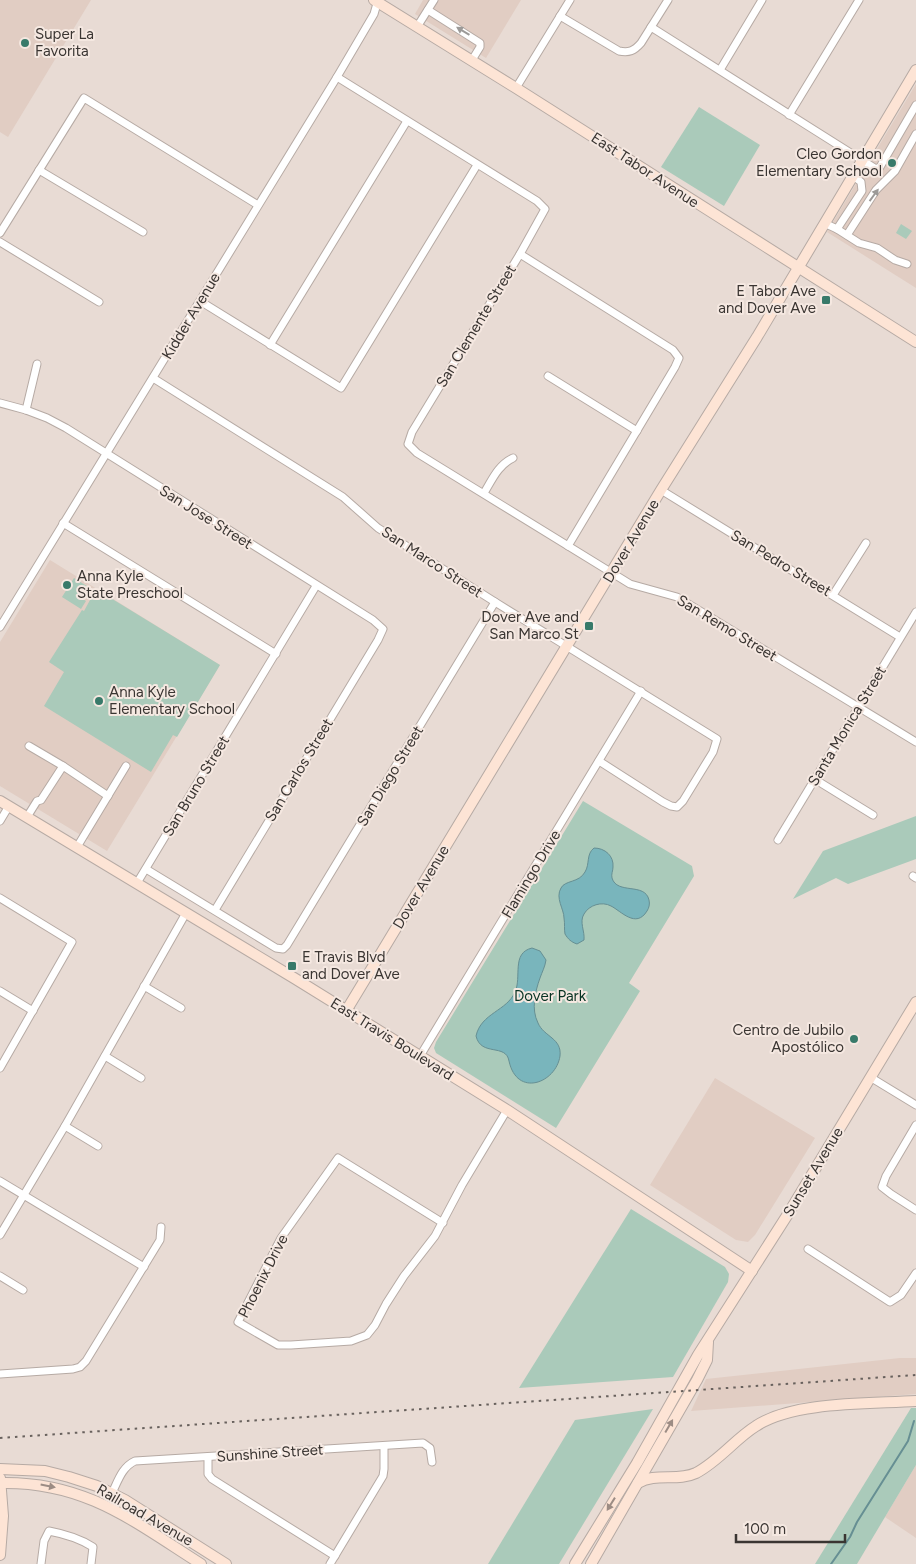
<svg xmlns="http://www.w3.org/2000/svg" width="916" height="1564" font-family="Figtree,sans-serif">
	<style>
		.built { fill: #e1cdc3 }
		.green { fill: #aacaba }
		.water { fill: #79b5bc; stroke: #668f93 }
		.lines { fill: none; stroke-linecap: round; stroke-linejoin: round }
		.stream { stroke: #668f93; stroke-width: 2 }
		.street-casing { stroke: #b6aaa4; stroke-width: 9 }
		.secondary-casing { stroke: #b6aaa4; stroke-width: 12 }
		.street { stroke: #fff; stroke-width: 7 }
		.secondary { stroke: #fde4d5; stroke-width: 10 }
		.rail { stroke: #68615d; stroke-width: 2; stroke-dasharray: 2.5 5; stroke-linecap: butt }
		.oneway { fill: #9c9a98 }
		.oneway2 { fill: #9c8c84 }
		.poi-dot { fill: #387a6a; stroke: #f5e8e1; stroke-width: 2 }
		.labels { text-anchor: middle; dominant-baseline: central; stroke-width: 4; stroke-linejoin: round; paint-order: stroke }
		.poi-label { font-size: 15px; fill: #3a3532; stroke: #f5e8e1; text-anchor: start }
		.street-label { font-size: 15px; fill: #3a3532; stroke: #f5e8e1 }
		.park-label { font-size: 15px; fill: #073323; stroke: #f5e8e1 }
	</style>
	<rect width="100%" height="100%" fill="#e8dbd4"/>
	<!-- built -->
	<g class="built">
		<path d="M0 0H91L8 137 0 132Z"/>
		<path d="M423 0H521L486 58 415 14Z"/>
		<path d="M916 84V288L827 232Z"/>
		<path d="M50 560 220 665 107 851 0 786V642Z"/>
		<path d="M715 1078 815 1138 755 1235 748 1242 736 1240 650 1185Z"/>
		<path d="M900 1358H916V1394L691 1411 706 1379Z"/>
		<path d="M916 1465V1538L885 1517Z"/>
	</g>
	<!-- green -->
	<g class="green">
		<path d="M699 107 760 145 724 206 661 167Z"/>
		<path d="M901 224 912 231 906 239 896 233Z"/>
		<path d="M74 578 90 588 83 599 86 601 81 609 62 597Z"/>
		<path d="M96 589 220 665 177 737 173 735 151 772 44 706 64 672 49 662 82 610 84 611Z"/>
		<path d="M583 801 692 866 694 876 629 983 640 991 556 1128 436 1053 434 1048 436 1042Z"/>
		<path d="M916 816V859L848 884 836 878 793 899 823 851Z"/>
		<path d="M631 1209 725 1267 729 1274 728 1282 673 1377 519 1388Z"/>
		<path d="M911 1408H916V1465L857 1564H815Z"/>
		<path d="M653 1409 559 1564H488L575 1420Z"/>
	</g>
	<!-- water -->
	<g class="water">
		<path d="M594 848C605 848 614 856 613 867 613 871 611 874 612 878 617 895 645 882 649 900 650 904 649 908 647 911 636 929 621 911 611 906 602 901 589 905 584 914 579 922 585 931 584 940L577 944C571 942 568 939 565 934 564 929 565 924 564 918 564 909 555 898 561 888 565 880 579 883 585 872 590 864 586 854 594 848Z"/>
		<path d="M532 948 540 951 546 960C545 967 542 972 540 978 535 992 531 1009 538 1023 544 1037 562 1038 560 1056 556 1083 517 1098 509 1061 506 1043 481 1057 476 1036 481 1013 507 1011 515 992 522 977 511 953 532 948Z"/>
	</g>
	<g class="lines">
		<!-- stream -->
		<path class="stream" d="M831 1564 850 1537 857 1522 908 1441 914 1421"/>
		<!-- street casing -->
		<g class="street-casing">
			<g id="street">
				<path d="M428 10 480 43V47L472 60"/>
				<path d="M560 16 619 51C629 53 634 51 641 43L668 0"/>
				<path d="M417 27 434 0"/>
				<path d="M651 27 876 169 880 167 916 105"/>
				<path d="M720 70 762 0"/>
				<path d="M337 77 537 201 545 209 520 254 412 432 408 444 417 453 630 584 677 597 916 742"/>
				<path d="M516 88 570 0"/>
				<path d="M789 115 859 0"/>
				<path d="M39 170 143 232"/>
				<path d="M824 223 837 229 859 243 877 248 895 260 907 264"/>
				<path d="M837 229 862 191 861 182 852 175"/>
				<path d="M0 233 84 98 258 205"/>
				<path d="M847 235 876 190 895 171 916 134"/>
				<path d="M0 242 99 302"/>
				<path d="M520 254 673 350 679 358 675 367 568 546"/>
				<path d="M200 301 341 388 477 165"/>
				<path d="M270 345 407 121"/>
				<path d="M548 376 637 431"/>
				<path d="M153 378 343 497 378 528 495 602 717 739 713 752 683 801 677 807 671 806 663 802 599 761"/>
				<path d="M0 403 26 410 47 418 66 428 373 620 383 629 378 640 215 910"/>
				<path d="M26 410 37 364"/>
				<path d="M661 490 900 637"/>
				<path d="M484 493C492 480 498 465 513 458"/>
				<path d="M63 523 276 654"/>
				<path d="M833 595 866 543"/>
				<path d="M0 627 337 77 374 14 378 0"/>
				<path d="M29 746 63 766"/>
				<path d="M816 780 873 815"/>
				<path d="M27 817 37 801 41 800 63 766 108 796"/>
				<path d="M0 821 9 806"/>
				<path d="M778 840 916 612"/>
				<path d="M77 847 126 766"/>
				<path d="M146 869 276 948 283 949 287 945 495 602"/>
				<path d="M913 876 916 878"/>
				<path d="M137 883 316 586"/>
				<path d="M0 898 72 942 0 1068"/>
				<path d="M144 986 181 1008"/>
				<path d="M0 991 33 1011"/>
				<path d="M105 1056 141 1078"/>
				<path d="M420 1056 641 691"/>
				<path d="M870 1077 916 1105"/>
				<path d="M916 1125 886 1176 882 1187 891 1194 916 1210"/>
				<path d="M65 1126 98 1146"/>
				<path d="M0 1181 144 1267"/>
				<path d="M443 1223 338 1158 281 1238 238 1322 278 1345H291L351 1341 367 1335 375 1325 386 1304 404 1276 435 1236 462 1185 507 1110"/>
				<path d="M0 1235 65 1126 186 913"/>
				<path d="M808 1249 890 1302 901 1295 916 1273"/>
				<path d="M0 1276 23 1290"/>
				<path d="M0 1374 73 1369 80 1367 86 1361 160 1240 161 1227"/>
				<path d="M208 1457V1474L212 1479 335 1556"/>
				<path d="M112 1493C118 1481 122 1467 135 1461L423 1443 430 1448 432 1462"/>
				<path d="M41 1564 44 1541 49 1531C65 1534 79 1538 93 1547L91 1564"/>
				<path d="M330 1564 383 1476 384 1469V1446"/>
			</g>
		</g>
		<!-- secondary casing -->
		<g class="secondary-casing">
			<g id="secondary">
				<path d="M374 0 516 88 916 342"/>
				<path d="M0 801 294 978 507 1110 752 1271"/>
				<path d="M346 1011 661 490 757 337 916 70"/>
				<path d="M0 1469 45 1471 69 1477 97 1486 125 1500 226 1564"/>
				<path d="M0 1478 3 1516 0 1555"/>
				<path d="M0 1483C85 1481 133 1521 201 1564"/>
				<path d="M638 1483C656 1472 677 1482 696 1473 719 1461 735 1439 756 1426 793 1401 871 1404 916 1401"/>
				<path d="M575 1564 637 1463 698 1355 788 1214 916 1002"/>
				<path d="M591 1564 697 1380 707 1360 708 1342"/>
			</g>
		</g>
		<!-- street -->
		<use href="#street" class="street"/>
		<!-- secondary -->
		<use href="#secondary" class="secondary"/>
		<!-- rail -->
		<path class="rail" d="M0 1438 916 1375"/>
	</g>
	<!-- one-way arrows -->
	<defs><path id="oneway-solid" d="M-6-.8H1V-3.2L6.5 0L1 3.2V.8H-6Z" transform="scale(1.25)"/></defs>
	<g class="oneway">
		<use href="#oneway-solid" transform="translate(463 31) rotate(-149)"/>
		<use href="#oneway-solid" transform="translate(874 195) rotate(-54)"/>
	</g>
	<g class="oneway2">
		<use href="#oneway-solid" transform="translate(669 1426) rotate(-60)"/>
		<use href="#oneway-solid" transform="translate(48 1486) rotate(11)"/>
		<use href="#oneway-solid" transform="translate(611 1504) rotate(122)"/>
	</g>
	<!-- markers -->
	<g class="poi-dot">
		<circle cx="25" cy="43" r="5"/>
		<circle cx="892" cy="163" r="5"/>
		<rect x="821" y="295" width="10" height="10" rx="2.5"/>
		<circle cx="67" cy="585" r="5"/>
		<rect x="584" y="621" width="10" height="10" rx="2.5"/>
		<circle cx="99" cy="701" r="5"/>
		<rect x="287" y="961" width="10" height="10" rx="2.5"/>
		<circle cx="854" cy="1039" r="5"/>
	</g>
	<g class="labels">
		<!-- poi labels -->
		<g class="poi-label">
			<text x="35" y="34">Super La<tspan x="35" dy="17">Favorita</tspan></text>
			<text x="882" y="154" text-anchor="end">Cleo Gordon<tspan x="882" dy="17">Elementary School</tspan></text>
			<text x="816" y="291" text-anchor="end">E Tabor Ave<tspan x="816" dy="17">and Dover Ave</tspan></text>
			<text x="77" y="576">Anna Kyle<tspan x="77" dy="17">State Preschool</tspan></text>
			<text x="579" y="617" text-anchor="end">Dover Ave and<tspan x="579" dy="17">San Marco St</tspan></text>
			<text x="109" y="692">Anna Kyle<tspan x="109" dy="17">Elementary School</tspan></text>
			<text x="302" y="957">E Travis Blvd<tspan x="302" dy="17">and Dover Ave</tspan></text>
			<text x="844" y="1030" text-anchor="end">Centro de Jubilo<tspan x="844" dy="17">Apostólico</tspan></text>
		</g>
		<!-- street labels -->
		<g class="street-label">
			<text transform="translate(645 170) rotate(33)">East Tabor Avenue</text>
			<text transform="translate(191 316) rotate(-59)">Kidder Avenue</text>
			<text transform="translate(476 326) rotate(-59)">San Clemente Street</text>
			<text transform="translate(206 517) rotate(32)">San Jose Street</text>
			<text transform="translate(631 541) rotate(-59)">Dover Avenue</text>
			<text transform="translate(432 562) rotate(33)">San Marco Street</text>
			<text transform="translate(781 563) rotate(31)">San Pedro Street</text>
			<text transform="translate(727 628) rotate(31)">San Remo Street</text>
			<text transform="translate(847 726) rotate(-59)">Santa Monica Street</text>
			<text transform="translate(299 770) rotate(-59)">San Carlos Street</text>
			<text transform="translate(390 776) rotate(-59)">San Diego Street</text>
			<text transform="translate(196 786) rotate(-59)">San Bruno Street</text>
			<text transform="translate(531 874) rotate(-59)">Flamingo Drive</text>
			<text transform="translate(421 887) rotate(-59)">Dover Avenue</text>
			<text transform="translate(392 1039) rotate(32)">East Travis Boulevard</text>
			<text transform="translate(813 1172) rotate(-59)">Sunset Avenue</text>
			<text transform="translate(263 1276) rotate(-63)">Phoenix Drive</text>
			<text transform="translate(270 1453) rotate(-4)">Sunshine Street</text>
			<text transform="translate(145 1515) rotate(30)">Railroad Avenue</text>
		</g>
		<!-- park labels -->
		<g class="park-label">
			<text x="550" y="996">Dover Park</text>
		</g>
	</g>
	<!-- scale -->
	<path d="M736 1534v8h109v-8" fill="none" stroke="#3a3532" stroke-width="2.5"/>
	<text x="744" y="1534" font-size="15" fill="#3a3532" stroke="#f5e8e1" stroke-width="4" paint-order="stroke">100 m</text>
</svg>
